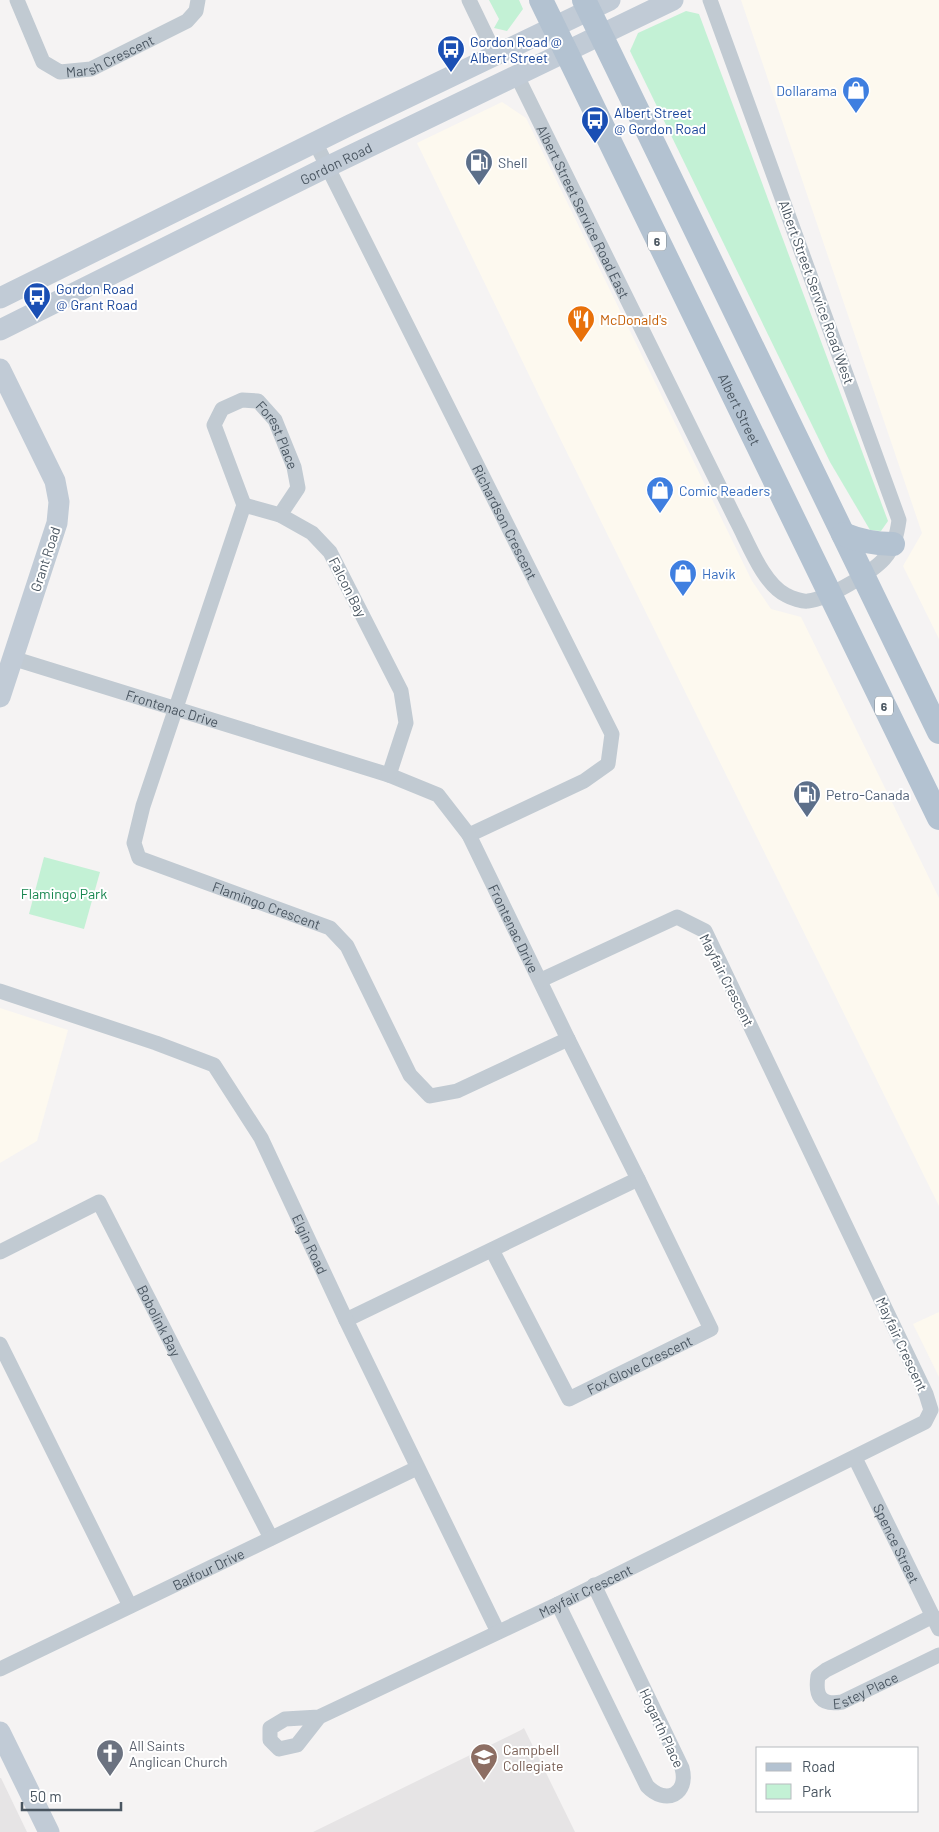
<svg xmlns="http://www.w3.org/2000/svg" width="939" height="1832" font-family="Barlow,sans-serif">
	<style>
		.commercial { fill: #fdf9ef }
		.education { fill: #e6e4e5 }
		.green { fill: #c3f1d5 }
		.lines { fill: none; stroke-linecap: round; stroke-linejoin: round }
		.street { stroke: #c1cad2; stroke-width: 15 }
		.secondary { stroke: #c1cbd6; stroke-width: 21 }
		.primary { stroke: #b3c2d1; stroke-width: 24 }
		.labels { text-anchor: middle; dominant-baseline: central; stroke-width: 4; stroke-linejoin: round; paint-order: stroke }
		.shield { fill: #fff; stroke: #808990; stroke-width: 1 }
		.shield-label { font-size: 12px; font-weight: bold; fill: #4a5661 }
		.transit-label { font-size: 14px; fill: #164399; stroke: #fff; text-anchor: start }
		.street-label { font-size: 14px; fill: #4a5661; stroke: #fff }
		.shop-label { font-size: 14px; fill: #366cbe; stroke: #fff; text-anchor: start }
		.service-label { font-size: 14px; fill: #4e5e75; stroke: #fff; text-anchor: start }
		.food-label { font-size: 14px; fill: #c56008; stroke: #fff; text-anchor: start }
		.park-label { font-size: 14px; fill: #17864f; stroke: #fff }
		.worship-label { font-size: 14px; fill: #5b616d; stroke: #fff; text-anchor: start }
		.education-label { font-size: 14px; fill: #785e54; stroke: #fff; text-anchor: start }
	</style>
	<rect width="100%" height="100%" fill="#f5f3f3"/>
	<!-- commercial -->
	<g class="commercial">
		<path d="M741 0H939V639L903 566 922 533Z"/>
		<path d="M502 102 526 118 752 581 771 609 801 617 939 898V1206L544 406 417 143Z"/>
		<path d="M0 1008 68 1030 37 1141 0 1163Z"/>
		<path d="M939 1312V1377L913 1324Z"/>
	</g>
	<!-- education -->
	<g class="education">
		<path d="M524 1728 575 1832H313L521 1730Z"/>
		<path d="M0 1778H1L27 1832H0Z"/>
	</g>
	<!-- green -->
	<g class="green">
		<path d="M489 0H519L523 9 507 31 494 28 499 19Z"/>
		<path d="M686 11 699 14 888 521 881 531 870 530 830 462 630 51 638 33Z"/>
		<path d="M44 857 100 872 84 929 29 914Z"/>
	</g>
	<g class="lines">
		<!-- street -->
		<g class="street">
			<path id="s1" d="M17 0 43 62 60 72 91 69 187 21 196 11 198 0"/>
			<path d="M469 0 496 56"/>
			<path id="s2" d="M517 76 736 520C748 542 763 584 786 595 791 598 803 602 808 601 828 599 871 573 884 559 894 548 897 534 899 520L710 0"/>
			<path id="s3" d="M315 142 612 734 608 764 584 781 469 835"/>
			<path id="s4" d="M244 505 214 425 222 409 242 400 258 401 275 420 294 467 298 488 280 515"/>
			<path id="s5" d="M12 658 389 775 438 795 469 835 568 1039 638 1179 346 1320"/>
			<path id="s6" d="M389 775 406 723 401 691 330 552 312 533 280 515 244 505 143 806 134 843 139 858 330 928 347 946 410 1075 430 1096 457 1091 568 1039"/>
			<path id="s7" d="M0 991 156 1043 214 1065 261 1138 346 1320 498 1632"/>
			<path id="s8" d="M492 1250 569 1399 711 1329 638 1179"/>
			<path id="s9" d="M0 1252 99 1202 271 1538"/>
			<path d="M0 1344 130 1606"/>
			<path id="s10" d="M855 1458 939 1629"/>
			<path d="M558 1604 647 1786C666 1806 689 1794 682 1768L594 1585"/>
			<path id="s11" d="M933 1616 826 1670 818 1676C815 1695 820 1706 842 1702L939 1655"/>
			<path id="s12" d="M0 1669 417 1468"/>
			<path id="s13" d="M319 1717 297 1745 279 1749 270 1740V1728L285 1719 319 1717 558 1604 925 1422 931 1410 926 1394 705 931 677 917 541 980"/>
		</g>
		<!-- secondary -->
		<g class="secondary">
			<path d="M0 298 350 125 610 0"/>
			<path id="s14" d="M0 330 327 167 673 0"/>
			<path d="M0 369 55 481 59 502 57 523 0 697"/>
			<path d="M0 1732 49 1832"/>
		</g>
		<!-- primary -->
		<g class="primary">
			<path id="s15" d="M541 0 939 818"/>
			<path d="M584 0 939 732"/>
			<path d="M843 534C860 541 874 544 893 544"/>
		</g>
	</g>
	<!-- icons -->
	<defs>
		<g id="bus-pin" transform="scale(1.4375)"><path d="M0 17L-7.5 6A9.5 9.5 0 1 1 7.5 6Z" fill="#1a4fb4" stroke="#fff"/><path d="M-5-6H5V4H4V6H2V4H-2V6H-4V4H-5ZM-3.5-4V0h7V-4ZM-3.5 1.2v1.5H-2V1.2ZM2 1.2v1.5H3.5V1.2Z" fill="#fff"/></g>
		<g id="shop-pin" transform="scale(1.4375)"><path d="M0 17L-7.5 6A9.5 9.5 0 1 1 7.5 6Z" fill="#3f7fe0" stroke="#fff"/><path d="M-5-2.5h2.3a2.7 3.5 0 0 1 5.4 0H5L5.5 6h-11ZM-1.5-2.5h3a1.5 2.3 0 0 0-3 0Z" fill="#fff"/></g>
		<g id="fuel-pin" transform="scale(1.4375)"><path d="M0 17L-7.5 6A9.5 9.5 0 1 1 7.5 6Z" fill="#5c6f8a" stroke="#fff"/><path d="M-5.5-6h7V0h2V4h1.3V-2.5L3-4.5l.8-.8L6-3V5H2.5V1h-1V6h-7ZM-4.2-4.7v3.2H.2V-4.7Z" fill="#fff"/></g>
		<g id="restaurant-pin" transform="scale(1.4375)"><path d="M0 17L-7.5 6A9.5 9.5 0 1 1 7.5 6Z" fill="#e8710a" stroke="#fff"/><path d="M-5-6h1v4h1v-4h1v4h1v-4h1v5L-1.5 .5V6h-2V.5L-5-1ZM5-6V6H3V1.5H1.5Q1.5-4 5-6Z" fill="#fff"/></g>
		<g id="church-pin" transform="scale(1.4375)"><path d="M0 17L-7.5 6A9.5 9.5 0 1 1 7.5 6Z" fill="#6b7280" stroke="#fff"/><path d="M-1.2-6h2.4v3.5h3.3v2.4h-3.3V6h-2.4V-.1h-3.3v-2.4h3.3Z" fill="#fff"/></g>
		<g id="school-pin" transform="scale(1.4375)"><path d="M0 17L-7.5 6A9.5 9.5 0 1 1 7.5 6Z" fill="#8d6e63" stroke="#fff"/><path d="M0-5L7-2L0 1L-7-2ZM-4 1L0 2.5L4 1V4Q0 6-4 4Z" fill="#fff"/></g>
	</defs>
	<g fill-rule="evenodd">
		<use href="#bus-pin" x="451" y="49"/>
		<use href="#shop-pin" x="856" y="90"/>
		<use href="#bus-pin" x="595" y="120"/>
		<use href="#fuel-pin" x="479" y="162"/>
		<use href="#bus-pin" x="37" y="296"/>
		<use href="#restaurant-pin" x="581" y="319"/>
		<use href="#shop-pin" x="660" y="490"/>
		<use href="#shop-pin" x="683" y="573"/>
		<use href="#fuel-pin" x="807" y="794"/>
		<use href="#church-pin" x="110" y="1753"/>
		<use href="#school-pin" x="484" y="1757"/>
	</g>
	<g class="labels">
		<!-- shield labels -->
		<g class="shield">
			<rect x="648" y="231.5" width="18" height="19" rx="4"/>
			<rect x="875" y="696.5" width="18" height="19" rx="4"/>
		</g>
		<g class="shield-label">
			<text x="657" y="241">6</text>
			<text x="884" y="706">6</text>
		</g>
		<!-- transit labels -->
		<g class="transit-label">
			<text x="470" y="41">Gordon Road @<tspan x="470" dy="16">Albert Street</tspan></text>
			<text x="614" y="112">Albert Street<tspan x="614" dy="16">@ Gordon Road</tspan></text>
			<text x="56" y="288">Gordon Road<tspan x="56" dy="16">@ Grant Road</tspan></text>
		</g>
		<!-- street labels -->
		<g class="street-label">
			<text stroke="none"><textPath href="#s1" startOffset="140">Marsh Crescent</textPath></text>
			<text stroke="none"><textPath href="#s14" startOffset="375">Gordon Road</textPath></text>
			<text stroke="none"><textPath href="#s2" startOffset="151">Albert Street Service Road East</textPath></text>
			<text transform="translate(817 292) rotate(70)">Albert Street Service Road West</text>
			<text stroke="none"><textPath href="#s15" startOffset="455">Albert Street</textPath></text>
			<text stroke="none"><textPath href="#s4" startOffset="181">Forest Place</textPath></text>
			<text stroke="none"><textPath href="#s3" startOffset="425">Richardson Crescent</textPath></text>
			<text transform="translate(45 559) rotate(-72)">Grant Road</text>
			<text transform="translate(348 587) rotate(63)">Falcon Bay</text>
			<text stroke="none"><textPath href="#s5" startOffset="168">Frontenac Drive</textPath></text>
			<text stroke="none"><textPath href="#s6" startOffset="851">Flamingo Crescent</textPath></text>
			<text stroke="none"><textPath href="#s5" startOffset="602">Frontenac Drive</textPath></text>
			<text transform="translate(727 980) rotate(63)">Mayfair Crescent</text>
			<text stroke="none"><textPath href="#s7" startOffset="430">Elgin Road</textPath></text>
			<text stroke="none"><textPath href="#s9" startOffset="244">Bobolink Bay</textPath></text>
			<text transform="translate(902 1344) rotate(65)">Mayfair Crescent</text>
			<text stroke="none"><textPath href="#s8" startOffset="246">Fox Glove Crescent</textPath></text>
			<text stroke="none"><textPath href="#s10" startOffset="95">Spence Street</textPath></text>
			<text stroke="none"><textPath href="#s12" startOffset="231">Balfour Drive</textPath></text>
			<text stroke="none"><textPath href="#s13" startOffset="425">Mayfair Crescent</textPath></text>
			<text stroke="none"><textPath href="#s11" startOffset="201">Estey Place</textPath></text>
			<text transform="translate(662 1728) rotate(65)">Hogarth Place</text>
		</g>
		<!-- shop labels -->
		<g class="shop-label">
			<text x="837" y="90" text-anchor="end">Dollarama</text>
			<text x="679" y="490">Comic Readers</text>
			<text x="702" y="573">Havik</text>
		</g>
		<!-- service labels -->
		<g class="service-label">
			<text x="498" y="162">Shell</text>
			<text x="826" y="794">Petro-Canada</text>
		</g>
		<!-- food labels -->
		<g class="food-label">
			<text x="600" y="319">McDonald's</text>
		</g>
		<!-- park labels -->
		<g class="park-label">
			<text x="64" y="893">Flamingo Park</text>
		</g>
		<!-- worship labels -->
		<g class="worship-label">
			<text x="129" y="1745">All Saints<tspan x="129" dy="16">Anglican Church</tspan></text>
		</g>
		<!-- education labels -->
		<g class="education-label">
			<text x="503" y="1749">Campbell<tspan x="503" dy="16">Collegiate</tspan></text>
		</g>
	</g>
	<!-- legend -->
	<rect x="756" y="1747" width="162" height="65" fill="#ffffff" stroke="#b7bbc0"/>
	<rect x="766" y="1763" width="25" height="8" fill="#b3c2d1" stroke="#b7bbc0"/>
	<text x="802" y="1772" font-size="15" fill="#4a5661">Road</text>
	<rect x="766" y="1784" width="25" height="15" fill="#c3f1d5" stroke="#b7bbc0"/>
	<text x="802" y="1797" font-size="15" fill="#4a5661">Park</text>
	<!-- scale -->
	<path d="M22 1802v8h99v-8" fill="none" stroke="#4a5661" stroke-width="2.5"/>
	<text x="30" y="1802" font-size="15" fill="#4a5661" stroke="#ffffff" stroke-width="4" paint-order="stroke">50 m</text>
</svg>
